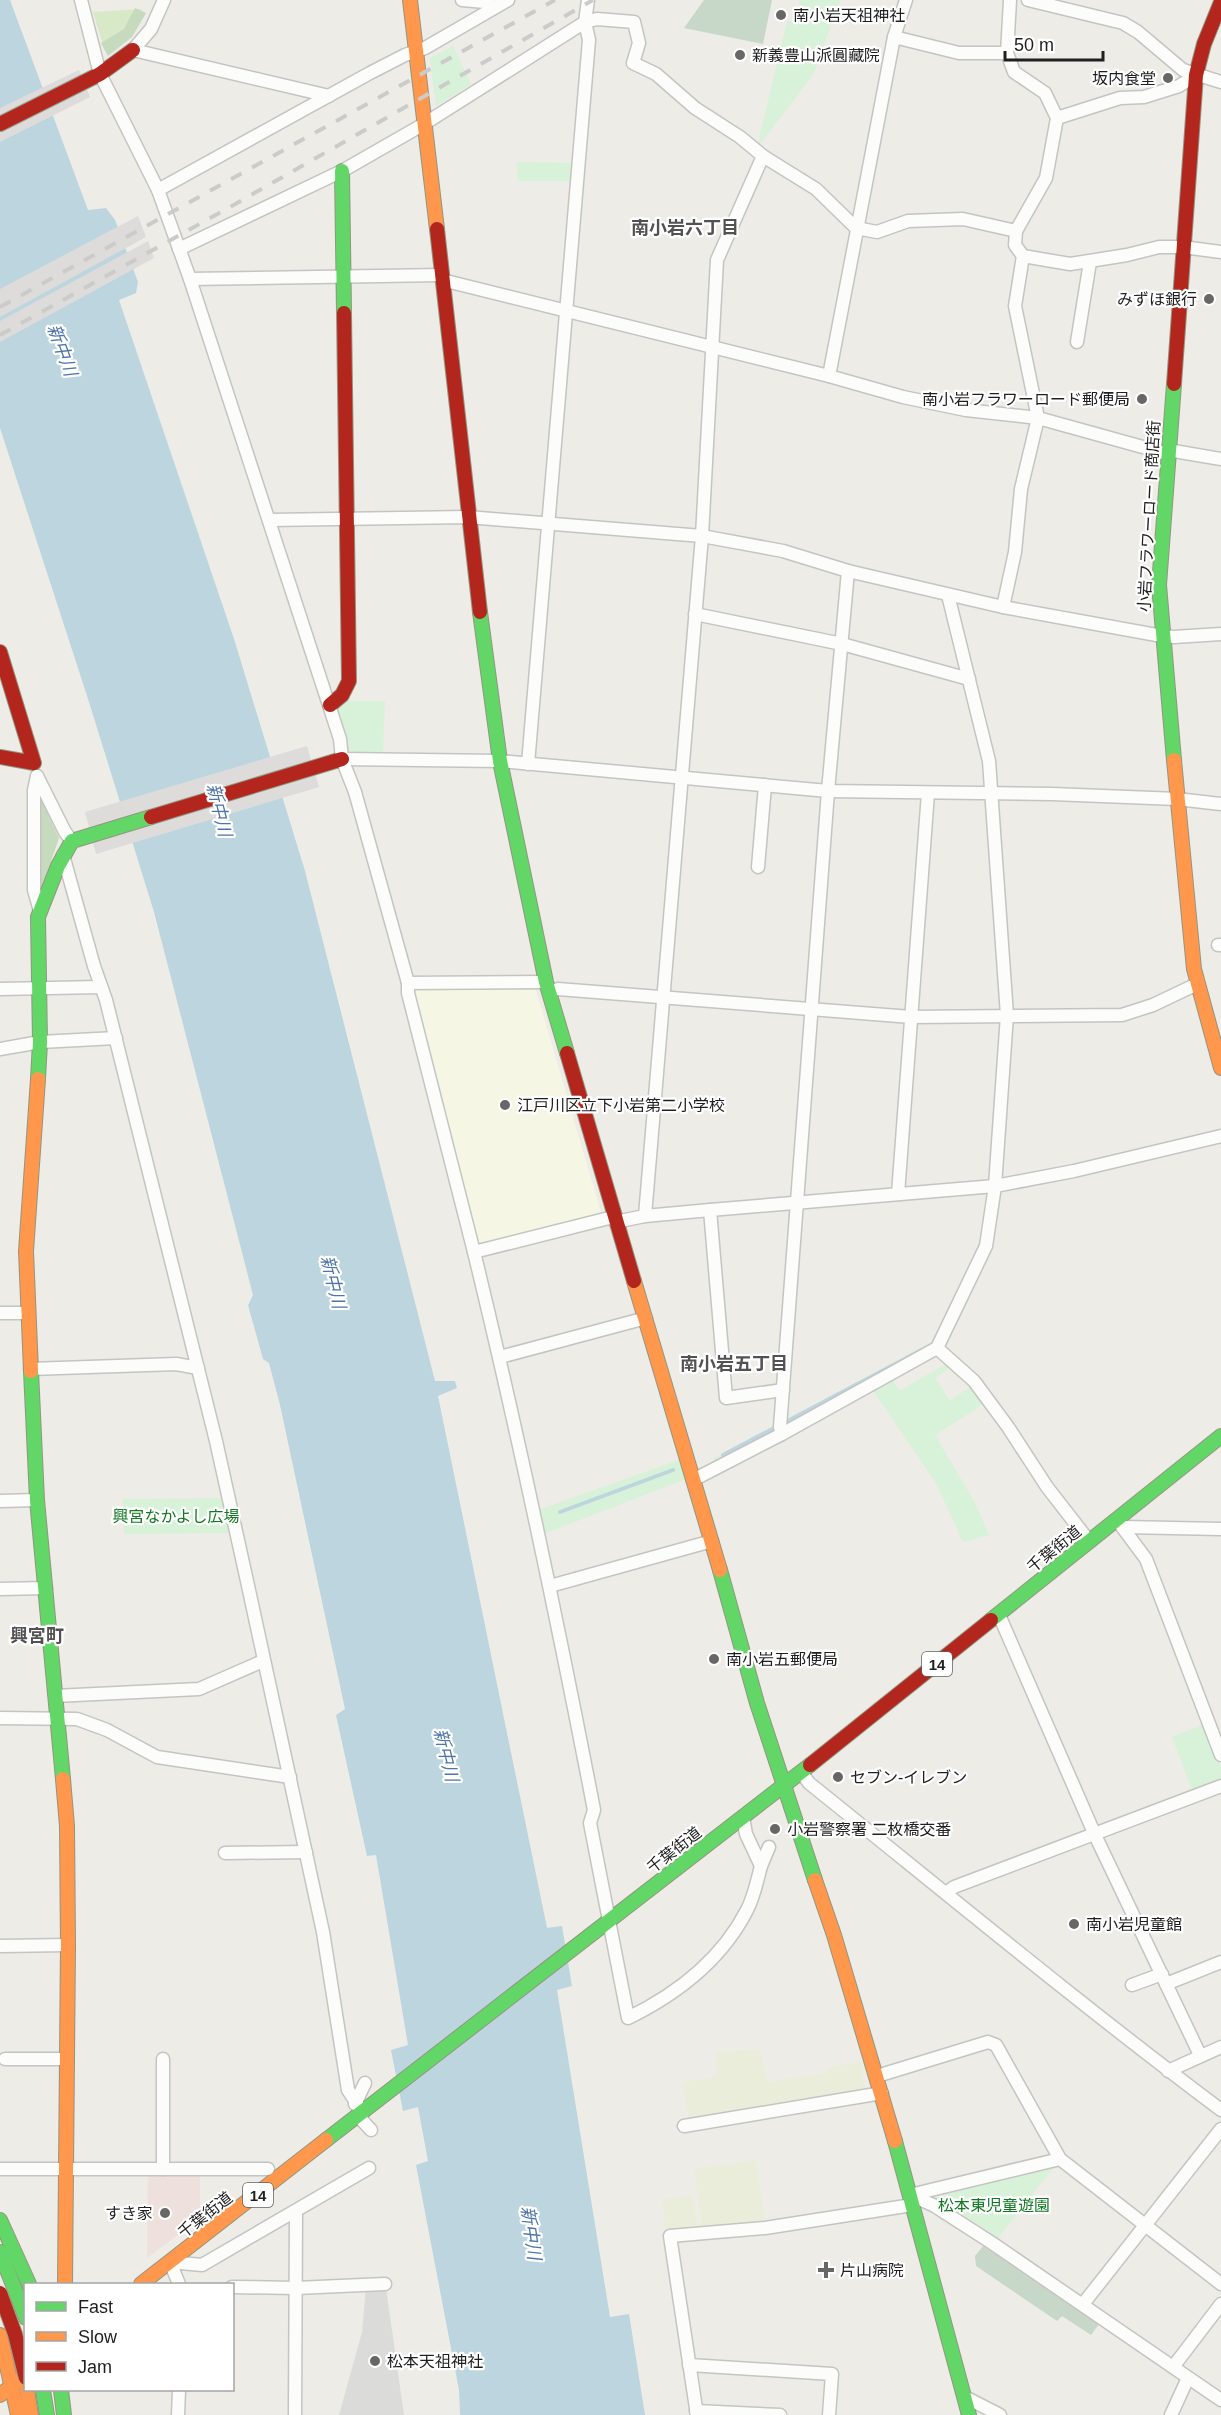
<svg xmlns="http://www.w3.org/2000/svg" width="1221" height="2415" font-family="Helvetica,'Noto Sans JP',sans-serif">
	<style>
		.commercial { fill: #eee1dd }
		.education { fill: #f5f6e3 }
		.religious { fill: #dbdbd9 }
		.farmland { fill: #ebeddb }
		.grass { fill: #d8e9c8 }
		.forest { fill: #c6dbbe }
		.cemetery { fill: #c7d8c8 }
		.park { fill: #d7f2d8 }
		.water { fill: #bdd5df }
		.pier { fill: #dddcda }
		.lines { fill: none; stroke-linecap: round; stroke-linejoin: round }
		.stream { stroke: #bdd5df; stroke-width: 4 }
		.street-casing { stroke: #c4c4c2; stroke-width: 15 }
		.fast-casing { stroke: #939680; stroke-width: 16 }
		.slow-casing { stroke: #939680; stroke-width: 16 }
		.jam-casing { stroke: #939680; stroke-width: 16 }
		.street { stroke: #fcfcfb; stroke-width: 12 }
		.fast { stroke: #63d668; stroke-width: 14 }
		.slow { stroke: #ff974d; stroke-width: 14 }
		.jam { stroke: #b3261e; stroke-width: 14 }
		.rail { stroke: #cbcbca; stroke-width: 4; stroke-dasharray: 12 12; stroke-linecap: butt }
		.jam-bridge-casing { stroke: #a39b85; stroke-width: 16; stroke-linecap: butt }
		.jam-bridge { stroke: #b3261e; stroke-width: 14 }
		.poi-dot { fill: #676765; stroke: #fff; stroke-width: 2 }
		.labels { text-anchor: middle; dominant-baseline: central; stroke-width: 4.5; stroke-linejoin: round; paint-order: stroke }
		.shield { fill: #fff; stroke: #626262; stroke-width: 1.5 }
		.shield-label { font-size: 15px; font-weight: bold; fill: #1f1f1f }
		.poi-label { font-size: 16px; fill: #1f1f1f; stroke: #fff; text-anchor: start }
		.street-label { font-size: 16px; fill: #1f1f1f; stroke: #fff }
		.park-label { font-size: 16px; fill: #117921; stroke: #fff }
		.neighbourhood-label { font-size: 18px; font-weight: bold; fill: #525252; stroke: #fff }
		.water-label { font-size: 18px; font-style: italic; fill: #4f76aa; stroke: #fff }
	</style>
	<rect width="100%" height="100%" fill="#edece7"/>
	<!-- commercial -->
	<path class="commercial" d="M200 2172V2218L147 2258 148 2173Z"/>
	<!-- education -->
	<path class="education" d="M413 990H536L602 1216 480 1247 476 1245Z"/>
	<!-- religious -->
	<path class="religious" d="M366 2287 386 2288 404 2415H339L362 2332Z"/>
	<!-- farmland -->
	<g class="farmland">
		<path d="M760 2050 768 2082 828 2073 827 2067 861 2062 866 2093 689 2119 683 2082 717 2077 716 2052Z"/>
		<path d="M756 2160 765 2224 702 2229 694 2169Z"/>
		<path d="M693 2196 697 2229 666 2233 662 2199Z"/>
	</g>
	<!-- grass -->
	<path class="grass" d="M142 9 138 18 105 51 93 12Z"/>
	<!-- forest -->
	<g class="forest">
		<path d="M135 8 146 13 132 37 108 56 101 43 124 29Z"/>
		<path d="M40 797 59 838 41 890Z"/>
	</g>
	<!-- cemetery -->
	<g class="cemetery">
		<path d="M704 0H772L763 44 684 28Z"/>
		<path d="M983 2246 1099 2324 1091 2335 1062 2316 1057 2321 976 2266 975 2256Z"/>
	</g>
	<!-- park -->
	<g class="park">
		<path d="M800 0H840L813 75 760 144 758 143 787 21 796 23Z"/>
		<path d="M453 46 471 84 436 106 430 58Z"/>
		<path d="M517 162 574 163 573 181H518Z"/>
		<path d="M344 701H385L383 755 342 750 334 711Z"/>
		<path d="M931 1342 934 1347 722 1459 715 1462 713 1459Z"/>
		<path d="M946 1364 950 1367 935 1378 950 1401 970 1387 982 1405 935 1435 975 1503 989 1535 963 1542 936 1483 870 1386 890 1375 899 1391Z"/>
		<path d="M679 1460 686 1479 541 1535 535 1511Z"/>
		<path d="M225 1498 232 1533 124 1534 123 1499Z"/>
		<path d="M1204 1724 1221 1766V1781L1193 1792 1172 1737Z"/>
		<path d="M1054 2167 998 2238 936 2197V2196Z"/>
	</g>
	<!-- water -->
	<path class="water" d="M0 0H10L88 210 106 208 115 220 138 282 136 293 119 300 234 639 305 871 435 1381H455L457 1388 438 1396 547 1928 562 1926 572 1986 557 1990 610 2317 629 2314 645 2415H460L459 2390 416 2165 428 2161 418 2107 403 2111 391 2050 408 2045 376 1855 367 1856 336 1715 345 1709 280 1405 269 1363 263 1359 248 1305 253 1295 154 912 89 702 0 428Z"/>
	<!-- pier -->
	<g class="pier">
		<path d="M79 70 90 97 0 142V108Z"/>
		<path d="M138 216 146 237 0 317V289Z"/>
		<path d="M148 241 154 258 0 342V321Z"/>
		<path d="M307 746 319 787 96 854 85 812Z"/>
	</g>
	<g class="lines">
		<!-- stream -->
		<g class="stream">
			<path d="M723 1455 922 1350"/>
			<path d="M560 1512 673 1470"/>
		</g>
		<!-- street casing -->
		<g class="street-casing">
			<g id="street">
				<path d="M81 0 100 74 158 190 190 279 442 275"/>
				<path d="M164 0 151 29 133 50 329 96"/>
				<path d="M462 0 485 2 495 7"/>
				<path d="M1028 0 1123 23 1138 32 1183 70 1221 82"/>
				<path d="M894 37 906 0"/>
				<path d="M1057 118 1120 98 1144 97 1179 86 1196 75"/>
				<path d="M158 190 370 73 405 55 425 48 508 0"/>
				<path d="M179 249 342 171 424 124 585 22 597 19 634 22 639 43 633 63 656 74 695 108 740 137 763 156 816 189 856 228 877 232 908 221 963 219 1016 231"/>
				<path d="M1023 256 1070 264 1127 255 1159 247H1183L1221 252"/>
				<path d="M190 279 340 739 342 759 355 792 408 983V993L474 1252 613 1217"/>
				<path d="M442 280 829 376 903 397 966 410 1038 418 1168 454"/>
				<path d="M1077 342 1090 262"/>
				<path d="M829 376 894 37 959 53H1007"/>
				<path d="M1168 450 1221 459"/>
				<path d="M269 520 468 517 702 536 783 551 848 571 1003 607 1162 636 1174 637 1221 634"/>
				<path d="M1003 607 1015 552 1021 489 1038 418 1015 306 1023 256 1015 245 1016 231 1046 178 1057 118 1045 93 1014 72 1007 53 1010 0"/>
				<path d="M695 614 842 644 969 679"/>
				<path d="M342 759 500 761 828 791 1052 794 1177 799 1221 804"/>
				<path d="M528 764 589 40 585 22 588 0"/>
				<path d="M37 776 34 790V890L40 911"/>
				<path d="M37 776 65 832 72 841"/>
				<path d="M63 855 94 966 106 1000 216 1441 247 1581 323 1932 348 2090 363 2113"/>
				<path d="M758 867 765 785"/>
				<path d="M1218 945H1221"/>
				<path d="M408 983 546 982"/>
				<path d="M0 989 101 987"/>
				<path d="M549 991 558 989 911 1017 1122 1015 1153 1005 1197 984"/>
				<path d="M0 1049 40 1042 116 1038"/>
				<path d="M898 1194 928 793"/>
				<path d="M710 1210 726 1398 783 1390"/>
				<path d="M645 1216 702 536 717 260 763 156"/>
				<path d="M615 1222 645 1216 710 1210 995 1186 1074 1171 1221 1136"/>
				<path d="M474 1252C519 1437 558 1623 594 1810L590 1823 628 2018C677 1994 722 1959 747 1910 754 1897 757 1881 761 1866L746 1834 743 1817"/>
				<path d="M0 1313H28"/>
				<path d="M937 1348 974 1381 1008 1427 1047 1487 1089 1541"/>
				<path d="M500 1357 646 1318"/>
				<path d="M30 1369 176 1364 198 1368"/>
				<path d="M782 1434 780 1427 828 791 848 571"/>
				<path d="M693 1480 782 1434 937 1348 986 1246 995 1186 1007 1015 989 761 948 595"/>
				<path d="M0 1501 37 1500"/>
				<path d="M1117 1520 1146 1559 1221 1755"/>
				<path d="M1123 1527 1221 1529"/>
				<path d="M550 1586 712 1541"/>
				<path d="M0 1589 46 1588"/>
				<path d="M999 1615 1095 1835 1200 2055"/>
				<path d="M55 1696 199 1689 263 1661"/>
				<path d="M0 1718 77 1719 107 1730 157 1757 290 1777"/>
				<path d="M801 1772 809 1783C946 1893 1081 2005 1221 2110"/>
				<path d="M225 1853 306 1852"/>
				<path d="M761 1866 769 1847"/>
				<path d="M946 1893 954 1887 1221 1786"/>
				<path d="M0 1946 68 1945"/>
				<path d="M1166 1984 1221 1962"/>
				<path d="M1132 1985 1162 1974"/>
				<path d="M5 2059H67"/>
				<path d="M163 2059V2169"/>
				<path d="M1168 2071 1221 2047"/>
				<path d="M877 2076 988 2042 996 2045 1060 2159 1221 2284"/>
				<path d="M355 2104 365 2083"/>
				<path d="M359 2117 371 2130"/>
				<path d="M684 2126 882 2093"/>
				<path d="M0 2169H268"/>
				<path d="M910 2195 933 2205 992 2243 1221 2400"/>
				<path d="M910 2195 1060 2159"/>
				<path d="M179 2284 170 2262 202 2265 369 2168"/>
				<path d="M232 2287 296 2288 385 2284"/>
				<path d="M1083 2304 1221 2129"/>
				<path d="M689 2365 832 2374 829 2415"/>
				<path d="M1173 2367 1221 2304"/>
				<path d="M965 2397 1000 2415"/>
				<path d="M696 2411 780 2415"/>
				<path d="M178 2415 179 2390"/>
				<path d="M295 2415 296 2212"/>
				<path d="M697 2415 670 2236 765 2228 912 2205"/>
				<path d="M1171 2415 1188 2378"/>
			</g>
		</g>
		<!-- fast casing -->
		<g class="fast-casing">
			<g id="fast">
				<path d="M342 171 344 313"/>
				<path d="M1174 384 1159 585 1174 760"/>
				<path d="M480 612 500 761 546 982 567 1053"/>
				<path d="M38 1079 40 1042 38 917 58 866 72 841 151 817"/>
				<path d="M31 1371 37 1500 63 1779"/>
				<path d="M720 1570 757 1703 815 1880"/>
				<path d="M991 1620 1221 1436"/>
				<path d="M326 2140 810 1765"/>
				<path d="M895 2141 969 2415"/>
				<path d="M0 2220 29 2284"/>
				<path d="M0 2252 26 2318"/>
				<path d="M43 2390 47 2415"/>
				<path d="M61 2390 64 2415"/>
			</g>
		</g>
		<!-- slow casing -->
		<g class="slow-casing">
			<g id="slow">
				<path d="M410 0 437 229"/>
				<path d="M1174 760 1194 969 1221 1068"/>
				<path d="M634 1281 720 1570"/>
				<path d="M31 1371 26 1251 38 1079"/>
				<path d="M63 1779 67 1826 68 1945 65 2284"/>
				<path d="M815 1880 834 1935 895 2141"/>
				<path d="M141 2284 326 2140"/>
				<path d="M0 2335 18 2415"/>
				<path d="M27 2390 31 2415"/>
				<path d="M0 2395 26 2375"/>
			</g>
		</g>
		<!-- jam casing -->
		<g class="jam-casing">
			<g id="jam">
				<path d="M0 124 100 74 133 50"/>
				<path d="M437 229 480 612"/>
				<path d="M1174 384 1196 75 1204 44 1221 2"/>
				<path d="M0 652 34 763 0 757"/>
				<path d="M330 705 342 695 349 681 344 313"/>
				<path d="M151 817 342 759"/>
				<path d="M567 1053 634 1281"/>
				<path d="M810 1765 991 1620"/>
			</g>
		</g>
		<!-- street -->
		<use href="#street" class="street"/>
		<!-- fast -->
		<use href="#fast" class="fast"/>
		<!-- slow -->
		<use href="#slow" class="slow"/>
		<!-- jam -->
		<use href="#jam" class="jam"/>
		<!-- rail -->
		<g class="rail">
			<path d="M0 307 555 0"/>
			<path d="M0 335 230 207 593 0"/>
		</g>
		<!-- jam-bridge casing -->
		<g class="jam-bridge-casing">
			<path id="jam-bridge" d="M0 2293 15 2334 26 2378"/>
		</g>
		<!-- jam-bridge -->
		<use href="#jam-bridge" class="jam-bridge"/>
	</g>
	<!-- markers -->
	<g class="poi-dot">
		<circle cx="781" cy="15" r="6"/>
		<circle cx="740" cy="55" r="6"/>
		<circle cx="1168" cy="78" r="6"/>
		<circle cx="1209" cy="299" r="6"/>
		<circle cx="1142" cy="399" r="6"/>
		<circle cx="505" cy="1105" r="6"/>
		<circle cx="714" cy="1659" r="6"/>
		<circle cx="838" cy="1777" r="6"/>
		<circle cx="775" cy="1829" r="6"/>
		<circle cx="1074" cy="1924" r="6"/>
		<circle cx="165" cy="2213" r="6"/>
		<path d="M823 2261h6v6h6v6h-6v6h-6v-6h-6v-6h6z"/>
		<circle cx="375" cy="2361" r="6"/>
	</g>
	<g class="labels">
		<!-- shield labels -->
		<g class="shield">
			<rect x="922" y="1652" width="30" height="24" rx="4.5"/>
			<rect x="243" y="2183" width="30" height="24" rx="4.5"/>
		</g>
		<g class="shield-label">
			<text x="937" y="1664">14</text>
			<text x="258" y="2195">14</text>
		</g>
		<!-- poi labels -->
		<g class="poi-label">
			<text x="793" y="15">南小岩天祖神社</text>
			<text x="752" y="55">新義豊山派圓藏院</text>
			<text x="1156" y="78" text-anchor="end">坂内食堂</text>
			<text x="1197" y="299" text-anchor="end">みずほ銀行</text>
			<text x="1130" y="399" text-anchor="end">南小岩フラワーロード郵便局</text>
			<text x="517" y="1105">江戸川区立下小岩第二小学校</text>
			<text x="726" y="1659">南小岩五郵便局</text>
			<text x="850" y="1777">セブン-イレブン</text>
			<text x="787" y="1829">小岩警察署 二枚橋交番</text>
			<text x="1086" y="1924">南小岩児童館</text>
			<text x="153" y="2213" text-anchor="end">すき家</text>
			<text x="840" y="2270">片山病院</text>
			<text x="387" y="2361">松本天祖神社</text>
		</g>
		<!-- street labels -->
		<g class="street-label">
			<text transform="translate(1149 516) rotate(-87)">小岩フラワーロード商店街</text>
			<text transform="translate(1054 1549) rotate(-39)">千葉街道</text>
			<text transform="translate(674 1850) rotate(-38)">千葉街道</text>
			<text transform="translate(205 2215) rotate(-38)">千葉街道</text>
		</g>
		<!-- park labels -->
		<g class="park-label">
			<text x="176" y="1516">興宮なかよし広場</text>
			<text x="994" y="2205">松本東児童遊園</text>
		</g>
		<!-- neighbourhood labels -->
		<g class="neighbourhood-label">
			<text x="685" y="228">南小岩六丁目</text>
			<text x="734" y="1364">南小岩五丁目</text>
			<text x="37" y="1636">興宮町</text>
		</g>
		<!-- water labels -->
		<g class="water-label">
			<text transform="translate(62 350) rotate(70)">新中川</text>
			<text transform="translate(219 810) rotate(76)">新中川</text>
			<text transform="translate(333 1282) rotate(76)">新中川</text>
			<text transform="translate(446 1755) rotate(76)">新中川</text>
			<text transform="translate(531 2233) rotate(82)">新中川</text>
		</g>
	</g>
	<!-- legend -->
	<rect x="24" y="2283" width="210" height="108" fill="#ffffff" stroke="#a5a5a5" stroke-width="1.5"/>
	<rect x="36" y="2302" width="30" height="9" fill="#63d668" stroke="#a5a5a5" stroke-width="1.5"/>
	<text x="78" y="2313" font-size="18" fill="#1f1f1f">Fast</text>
	<rect x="36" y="2332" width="30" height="9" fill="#ff974d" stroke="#a5a5a5" stroke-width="1.5"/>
	<text x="78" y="2343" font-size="18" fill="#1f1f1f">Slow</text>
	<rect x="36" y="2362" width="30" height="9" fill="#b3261e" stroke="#a5a5a5" stroke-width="1.5"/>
	<text x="78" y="2373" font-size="18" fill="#1f1f1f">Jam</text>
	<!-- scale -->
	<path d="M1005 51v9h98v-9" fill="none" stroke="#1f1f1f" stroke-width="3"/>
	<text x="1014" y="51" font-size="18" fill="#1f1f1f" stroke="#ffffff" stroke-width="4.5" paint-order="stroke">50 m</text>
</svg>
